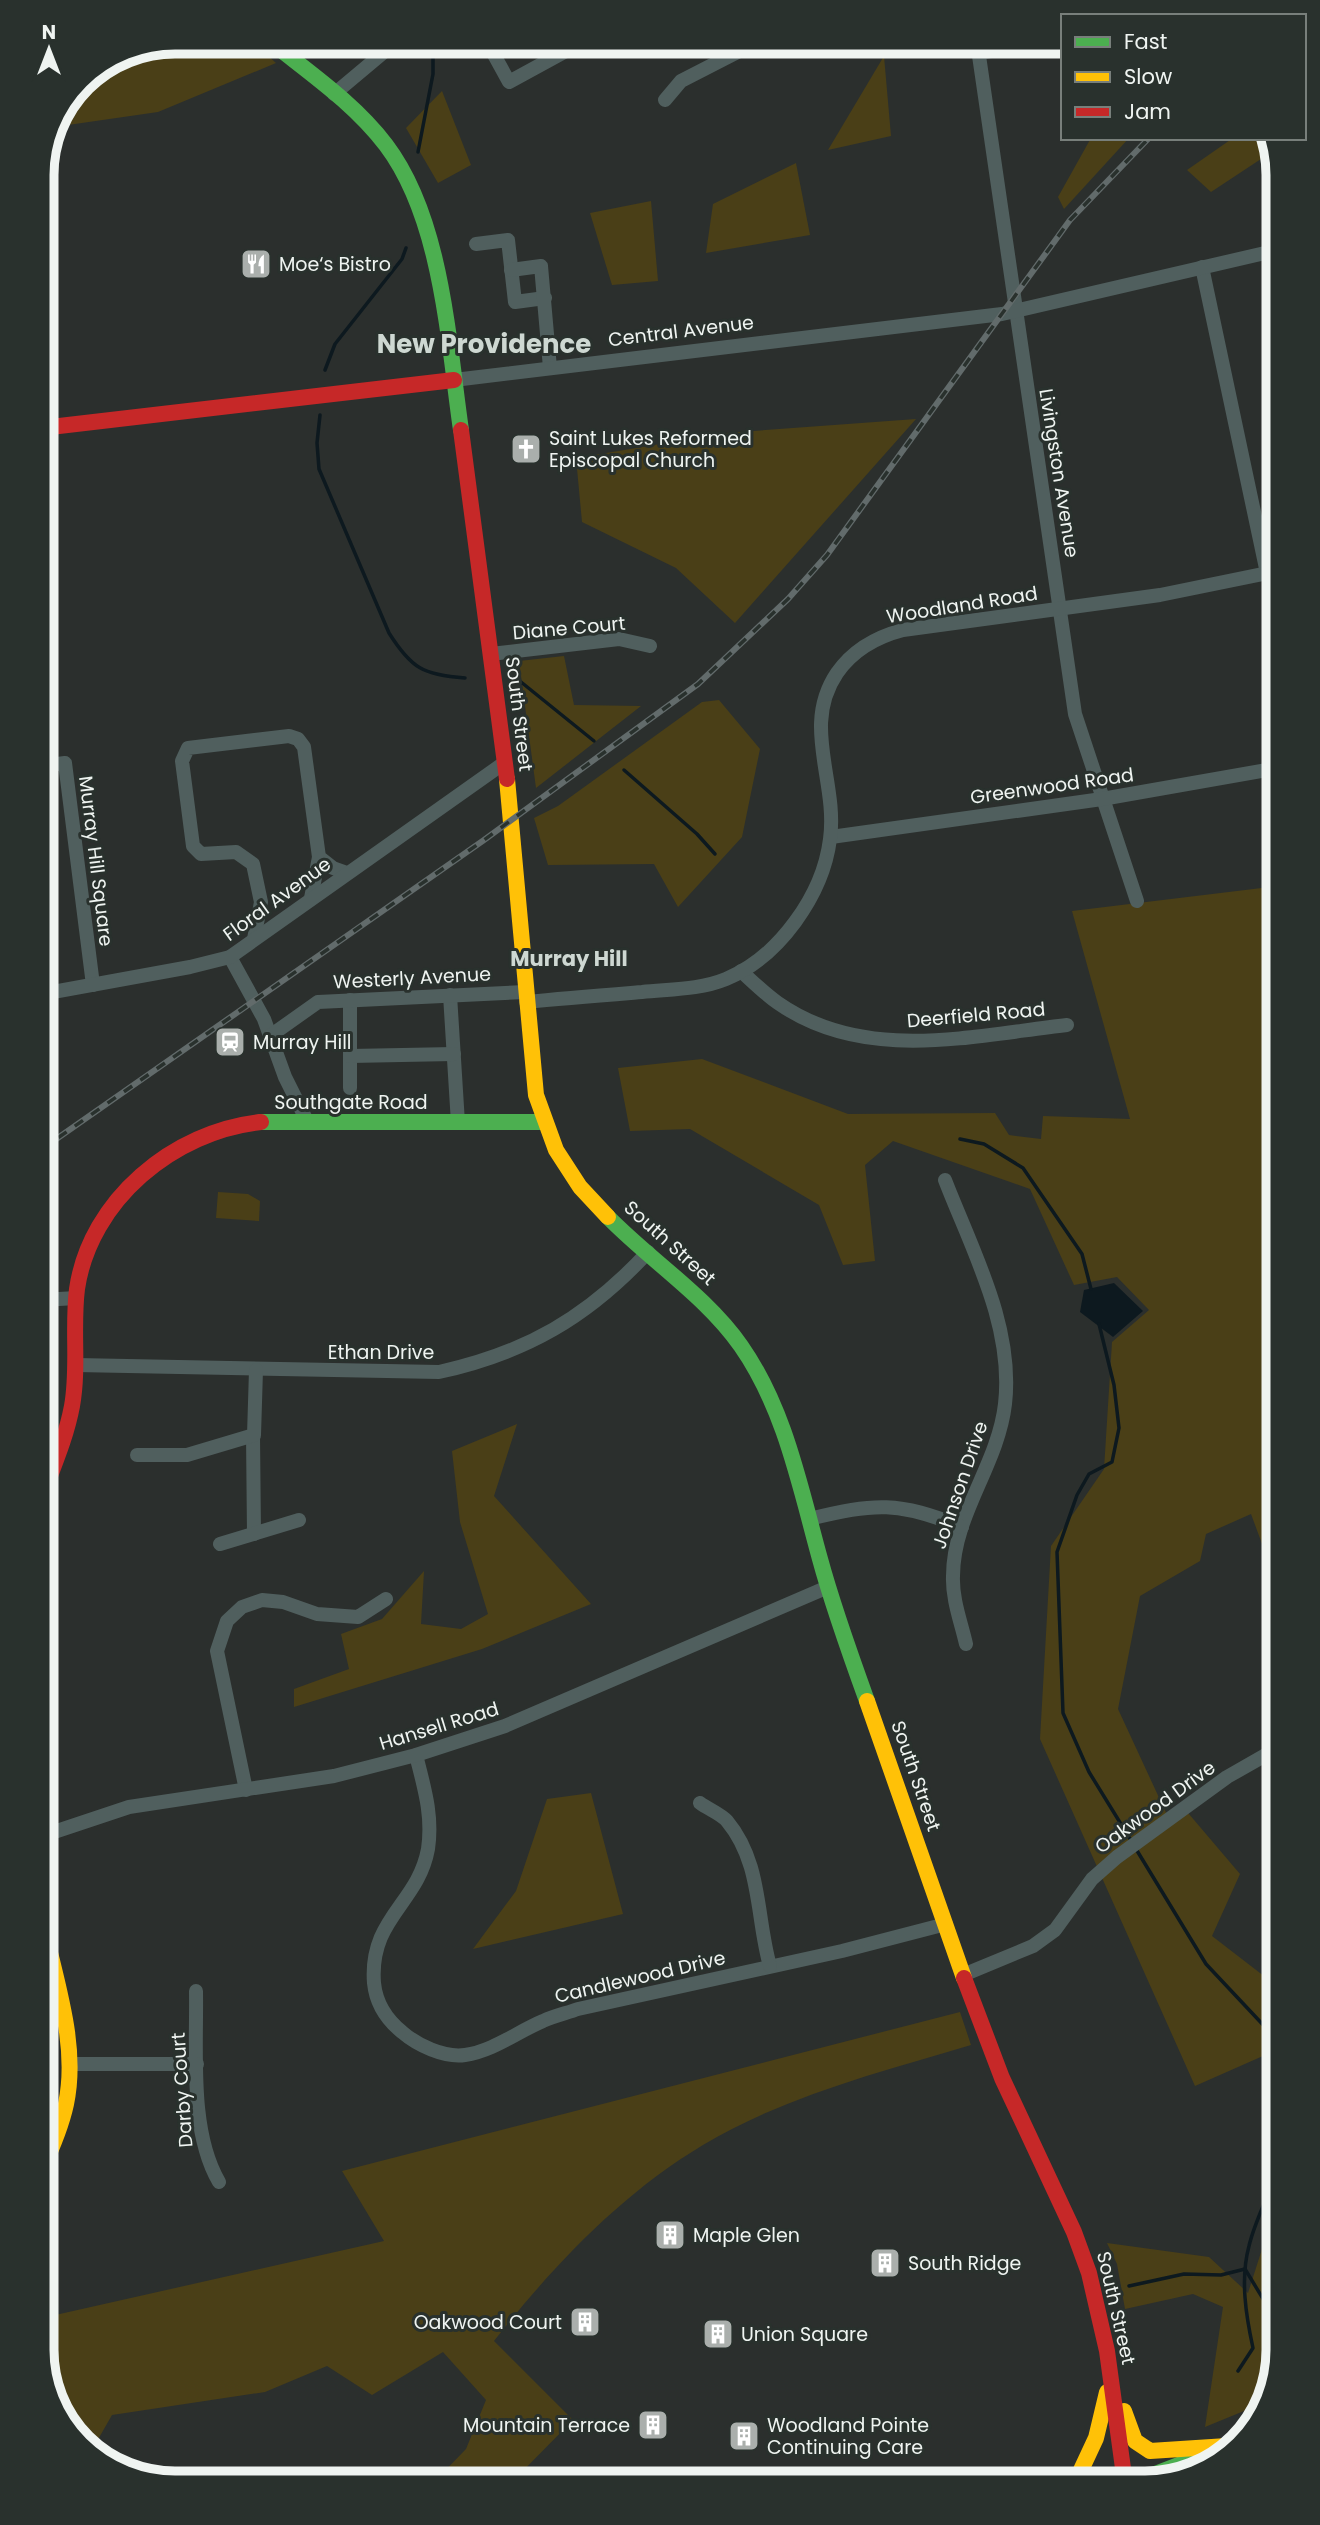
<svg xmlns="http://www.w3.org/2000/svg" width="1320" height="2525" font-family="Poppins,sans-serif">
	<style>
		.green { fill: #4a3f17 }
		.water { fill: #0d191f }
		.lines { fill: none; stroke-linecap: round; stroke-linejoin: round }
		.stream { stroke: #0d191f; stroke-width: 3.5 }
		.street { stroke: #505f5e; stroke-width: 14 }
		.fast { stroke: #4caf50; stroke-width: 16 }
		.slow { stroke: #ffc107; stroke-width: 16 }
		.jam { stroke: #c62828; stroke-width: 16 }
		.rail-casing { stroke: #626b6b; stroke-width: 6 }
		.rail { stroke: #29312d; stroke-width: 3.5; stroke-dasharray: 10; stroke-linecap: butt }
		.labels { text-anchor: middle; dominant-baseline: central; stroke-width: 6; stroke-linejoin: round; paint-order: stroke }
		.poi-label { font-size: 19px; fill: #eff4f1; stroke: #29312d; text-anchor: start }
		.street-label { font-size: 19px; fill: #eff4f1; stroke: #29312d }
		.neighbourhood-label { font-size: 21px; font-weight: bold; fill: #ced8d2; stroke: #29312d }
		.district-label { font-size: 26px; font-weight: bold; fill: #ced8d2; stroke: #29312d }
		.rim { fill: none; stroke: #eff4f1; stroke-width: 9 }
	</style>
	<rect width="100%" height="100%" fill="#2b2f2d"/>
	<!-- green -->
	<g class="green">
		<path d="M175 42H253L276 63 158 112 61 126 81 81 125 52Z"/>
		<path d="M884 56 891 136 828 150Z"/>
		<path d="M442 91 471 165 438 183 406 128Z"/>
		<path d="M1091 138H1129L1064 209 1058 197Z"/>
		<path d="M1233 138H1271L1273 151 1211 192 1187 170Z"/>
		<path d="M796 163 810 235 706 253 713 204Z"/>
		<path d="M651 201 658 281 612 285 590 213Z"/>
		<path d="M916 419 735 623 676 568 582 522 576 458 726 433Z"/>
		<path d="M564 656 574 705 641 706 536 788 519 661Z"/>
		<path d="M719 700 760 749 742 837 678 907 654 864 548 865 534 818 558 806 702 702Z"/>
		<path d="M1278 886V1587L1251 1514 1206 1534 1200 1561 1140 1596 1118 1709 1168 1817 1183 1807 1240 1874 1212 1936 1278 1987V2086L1272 2052 1195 2086 1040 1739 1051 1546 1104 1469 1112 1342 1149 1310 1117 1277 1074 1285 1030 1189 893 1141 865 1165 875 1261 843 1265 819 1205 690 1129 630 1131 618 1068 702 1059 848 1114 995 1113 1009 1135 1041 1139 1043 1116 1130 1119 1072 911Z"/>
		<path d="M218 1192 248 1194 260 1201 259 1221 216 1218Z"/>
		<path d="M517 1424 494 1496 591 1604 482 1649 294 1707V1689L349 1669 341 1634 382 1619 424 1571 421 1624 461 1629 488 1614 460 1522 452 1451Z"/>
		<path d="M591 1793 623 1914 473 1949 516 1891 547 1799Z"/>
		<path d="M960 2012 971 2045C881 2072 785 2096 703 2145 621 2194 552 2267 494 2341L573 2420 511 2483H433L466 2449 486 2400 443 2352 372 2395 327 2366 265 2392 112 2415 92 2450 52 2401 42 2350V2318L384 2241 342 2171Z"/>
		<path d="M1278 2199V2350L1261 2404 1205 2427 1223 2307 1193 2294 1125 2309 1117 2264 1107 2243 1209 2257 1248 2293Z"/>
	</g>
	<!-- water -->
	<path class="water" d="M1114 1283 1143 1311 1113 1337 1080 1312 1084 1290Z"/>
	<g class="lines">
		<!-- stream -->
		<g class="stream">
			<path d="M418 152 433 74V44"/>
			<path d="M325 370 335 344 402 259 406 248"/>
			<path d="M320 415 317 443 319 469 389 633C411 668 423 675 465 678"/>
			<path d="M521 682 594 741"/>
			<path d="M624 770 697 834 715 854"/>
			<path d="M960 1139 984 1144 1023 1168 1082 1254 1091 1289"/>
			<path d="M1099 1324 1114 1385 1119 1428 1112 1462 1089 1474 1077 1495 1057 1552 1063 1713 1089 1772 1132 1842"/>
			<path d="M1136 1849 1206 1964 1267 2029 1269 2072 1278 2117"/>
			<path d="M1129 2286 1184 2274 1221 2275 1245 2269 1274 2317 1278 2331"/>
			<path d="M1238 2371 1253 2348C1246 2316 1240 2279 1249 2246 1255 2220 1269 2195 1278 2170"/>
		</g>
		<!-- street -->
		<g class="street">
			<path d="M487 42 509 82 575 46 573 42"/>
			<path d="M977 42 1075 714 1137 901"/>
			<path d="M978 53 1049 42"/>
			<path d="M334 94 396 42"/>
			<path d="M665 100 681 81 757 42"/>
			<path d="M476 244 508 240 515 302 545 298"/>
			<path d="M1202 267 1267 573"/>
			<path d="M511 270 541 266 550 368"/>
			<path d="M454 380 1002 314 1278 250"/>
			<path d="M491 654 619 639 650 646"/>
			<path d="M42 766 65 763 93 985"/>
			<path d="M831 837 1102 799 1278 768"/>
			<path d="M311 898 319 857"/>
			<path d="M254 939 261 902 253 864 236 852 201 854 193 846 182 761 188 748 289 736 298 739 304 747 319 857 333 868 347 873"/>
			<path d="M230 957 264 1019 285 1077 306 1119"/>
			<path d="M741 971C753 982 765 994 778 1003 864 1063 970 1036 1067 1025"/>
			<path d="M42 994 190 967 230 957 504 763"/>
			<path d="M450 995 458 1123"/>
			<path d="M350 1000V1088"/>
			<path d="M526 1002C565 998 604 995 642 992 671 989 699 990 726 979 779 957 823 895 830 839 838 781 801 726 837 673 853 650 876 637 903 630L1160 595 1278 571"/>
			<path d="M270 1036 318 1002 525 992"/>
			<path d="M350 1056 454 1054"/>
			<path d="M945 1180C972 1250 1014 1326 1005 1404 998 1465 953 1515 953 1576 952 1599 961 1622 966 1644"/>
			<path d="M42 1300 76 1298"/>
			<path d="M76 1365 439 1372C526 1353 588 1317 648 1252"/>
			<path d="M253 1435 254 1534"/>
			<path d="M137 1455H187L254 1435 256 1370"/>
			<path d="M809 1519C875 1503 898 1501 962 1527"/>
			<path d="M220 1544 299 1520"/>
			<path d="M416 1755C424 1787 433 1815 428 1849 418 1904 369 1918 374 1983 376 2003 386 2019 402 2032 417 2045 444 2058 465 2055 493 2051 517 2032 543 2021 554 2016 567 2013 578 2009L842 1951 946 1924"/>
			<path d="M246 1790 217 1651 227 1621 242 1607 262 1600 283 1602 317 1614 358 1617 386 1599"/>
			<path d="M700 1803C708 1809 721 1814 727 1821 762 1863 756 1917 770 1966"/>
			<path d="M42 1836 129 1807 334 1776 416 1755 505 1726 828 1587"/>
			<path d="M963 1975 1033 1946 1055 1930 1092 1879 1117 1857 1227 1777 1278 1748"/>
			<path d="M196 1991C197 2050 189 2131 219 2182"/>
			<path d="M72 2064H197"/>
		</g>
		<!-- fast -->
		<g class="fast">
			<path d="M271 42C311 74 355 104 386 145 442 219 448 340 461 430"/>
			<path d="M261 1122H543"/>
			<path d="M608 1217C651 1261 706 1296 741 1346 785 1409 800 1487 820 1559 833 1607 850 1654 867 1701"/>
			<path d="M1132 2483 1202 2456"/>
		</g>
		<!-- slow -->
		<g class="slow">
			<path d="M507 779 536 1095 556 1150 580 1187 608 1217"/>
			<path d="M867 1701 964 1978"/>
			<path d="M42 1918C54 1977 79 2043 66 2104 61 2127 52 2148 42 2169"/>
			<path d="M1124 2411 1135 2441 1150 2451 1227 2446"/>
			<path d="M1075 2483 1096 2438 1107 2392"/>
		</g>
		<!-- jam -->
		<g class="jam">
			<path d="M42 428 454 380"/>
			<path d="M461 430 507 779"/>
			<path d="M42 1497C53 1467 66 1438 72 1406 79 1367 72 1328 77 1289 90 1200 174 1131 261 1122"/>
			<path d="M964 1978 1002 2078 1074 2232 1089 2273 1107 2351 1125 2483"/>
		</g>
		<!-- rail casing -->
		<g class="rail-casing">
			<path id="rail" d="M42 1149 484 840 698 684 788 599 827 555 1070 220 1149 138"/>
		</g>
		<!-- rail -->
		<use href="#rail" class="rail"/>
	</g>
	<!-- icons -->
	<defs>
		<g id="restaurant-square" transform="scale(1.575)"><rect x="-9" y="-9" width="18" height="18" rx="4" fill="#aaafac" stroke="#29312d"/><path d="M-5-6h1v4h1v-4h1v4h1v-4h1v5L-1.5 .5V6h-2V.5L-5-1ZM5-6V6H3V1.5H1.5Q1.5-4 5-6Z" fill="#fff"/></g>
		<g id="church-square" transform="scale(1.575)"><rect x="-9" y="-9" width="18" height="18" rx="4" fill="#aaafac" stroke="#29312d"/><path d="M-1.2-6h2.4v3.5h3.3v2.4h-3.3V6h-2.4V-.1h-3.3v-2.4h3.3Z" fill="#fff"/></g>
		<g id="station-square" transform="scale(1.575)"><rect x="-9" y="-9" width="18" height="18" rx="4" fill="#aaafac" stroke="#29312d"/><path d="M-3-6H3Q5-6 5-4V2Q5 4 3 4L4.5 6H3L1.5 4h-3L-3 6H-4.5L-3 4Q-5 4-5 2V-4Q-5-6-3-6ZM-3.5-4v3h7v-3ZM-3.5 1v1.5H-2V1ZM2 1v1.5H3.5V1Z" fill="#fff"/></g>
		<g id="building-square" transform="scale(1.575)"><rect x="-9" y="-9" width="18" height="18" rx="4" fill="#aaafac" stroke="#29312d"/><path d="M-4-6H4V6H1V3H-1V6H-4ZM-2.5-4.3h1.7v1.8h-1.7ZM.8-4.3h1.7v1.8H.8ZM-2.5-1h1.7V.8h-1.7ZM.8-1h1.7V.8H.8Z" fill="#fff"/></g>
	</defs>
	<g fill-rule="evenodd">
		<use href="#restaurant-square" x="256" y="264"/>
		<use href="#church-square" x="526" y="449"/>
		<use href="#station-square" x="230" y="1042"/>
		<use href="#building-square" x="670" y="2235"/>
		<use href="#building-square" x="885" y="2263"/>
		<use href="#building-square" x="585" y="2322"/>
		<use href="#building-square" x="718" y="2334"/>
		<use href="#building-square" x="653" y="2425"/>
		<use href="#building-square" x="744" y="2436"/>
	</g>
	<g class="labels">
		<!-- poi labels -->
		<g class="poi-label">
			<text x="279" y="264">Moe‘s Bistro</text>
			<text x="549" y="438">Saint Lukes Reformed<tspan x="549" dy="22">Episcopal Church</tspan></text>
			<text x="253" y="1042">Murray Hill</text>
			<text x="693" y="2235">Maple Glen</text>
			<text x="908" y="2263">South Ridge</text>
			<text x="562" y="2322" text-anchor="end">Oakwood Court</text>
			<text x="741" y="2334">Union Square</text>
			<text x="630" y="2425" text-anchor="end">Mountain Terrace</text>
			<text x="767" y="2425">Woodland Pointe<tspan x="767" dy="22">Continuing Care</tspan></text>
		</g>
		<!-- street labels -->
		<g class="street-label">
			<text transform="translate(681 331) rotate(-7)">Central Avenue</text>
			<text transform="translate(1059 473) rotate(81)">Livingston Avenue</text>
			<text transform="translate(962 605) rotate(-9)">Woodland Road</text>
			<text transform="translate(569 628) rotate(-5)">Diane Court</text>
			<text transform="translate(519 714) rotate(83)">South Street</text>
			<text transform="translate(1052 786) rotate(-8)">Greenwood Road</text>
			<text transform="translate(96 861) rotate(83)">Murray Hill Square</text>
			<text transform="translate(277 899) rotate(-36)">Floral Avenue</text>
			<text transform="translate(412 978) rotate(-3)">Westerly Avenue</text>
			<text transform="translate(976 1015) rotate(-5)">Deerfield Road</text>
			<text x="351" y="1102">Southgate Road</text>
			<text transform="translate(670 1243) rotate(42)">South Street</text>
			<text x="381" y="1352">Ethan Drive</text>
			<text transform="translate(960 1485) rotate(-71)">Johnson Drive</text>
			<text transform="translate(439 1726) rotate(-17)">Hansell Road</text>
			<text transform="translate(916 1776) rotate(71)">South Street</text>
			<text transform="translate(1155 1807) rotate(-36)">Oakwood Drive</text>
			<text transform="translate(640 1977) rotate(-13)">Candlewood Drive</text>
			<text transform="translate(182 2090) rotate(-94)">Darby Court</text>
			<text transform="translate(1116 2308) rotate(77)">South Street</text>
		</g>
		<!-- neighbourhood labels -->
		<g class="neighbourhood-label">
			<text x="569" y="958">Murray Hill</text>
		</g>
		<!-- district labels -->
		<g class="district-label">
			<text x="484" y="344">New Providence</text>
		</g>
	</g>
	<!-- crop -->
	<path d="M0 0H1320V2525H0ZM175 54H1145A121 121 0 0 1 1266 175V2350A121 121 0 0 1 1145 2471H175A121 121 0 0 1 54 2350V175A121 121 0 0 1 175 54Z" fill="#29312d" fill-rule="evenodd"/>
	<path class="rim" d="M175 54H1145A121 121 0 0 1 1266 175V2350A121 121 0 0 1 1145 2471H175A121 121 0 0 1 54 2350V175A121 121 0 0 1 175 54Z"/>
	<!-- legend -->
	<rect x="1061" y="14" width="245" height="126" fill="#29312d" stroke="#787f7b" stroke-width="2"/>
	<rect x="1075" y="37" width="35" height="10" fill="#4caf50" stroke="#787f7b" stroke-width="2"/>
	<text x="1124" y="49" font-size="21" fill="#eff4f1">Fast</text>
	<rect x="1075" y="72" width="35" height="10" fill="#ffc107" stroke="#787f7b" stroke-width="2"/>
	<text x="1124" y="84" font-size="21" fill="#eff4f1">Slow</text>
	<rect x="1075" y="107" width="35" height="10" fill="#c62828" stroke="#787f7b" stroke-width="2"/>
	<text x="1124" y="119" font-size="21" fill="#eff4f1">Jam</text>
	<!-- north arrow -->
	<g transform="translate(49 49)" stroke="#29312d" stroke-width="5" paint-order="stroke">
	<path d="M0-5L12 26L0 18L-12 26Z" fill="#eff4f1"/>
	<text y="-10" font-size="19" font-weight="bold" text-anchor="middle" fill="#eff4f1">N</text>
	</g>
</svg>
